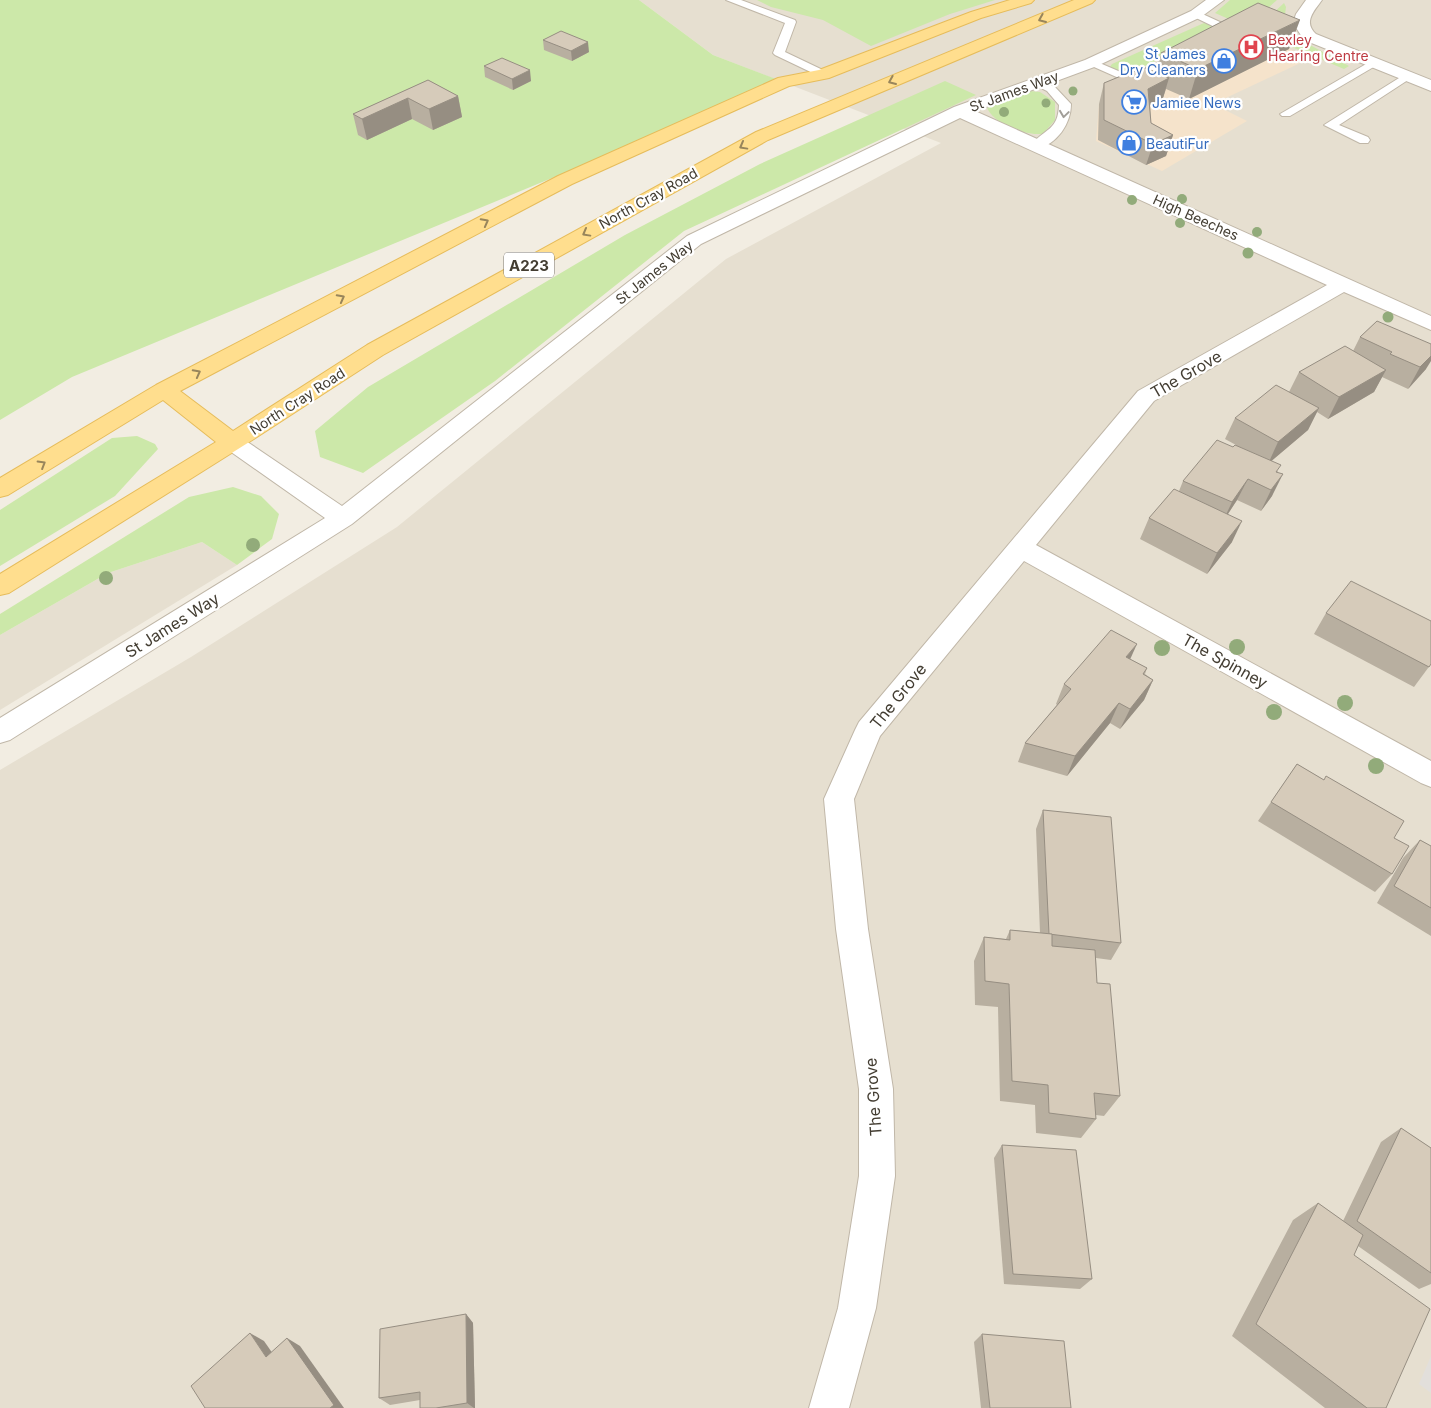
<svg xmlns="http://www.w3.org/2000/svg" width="1431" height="1408" font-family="Inter,sans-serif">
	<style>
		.residential { fill: #e6dfd0 }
		.commercial { fill: #f5e3cb }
		.green { fill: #cce8a9 }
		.parking { fill: #e2dfdb }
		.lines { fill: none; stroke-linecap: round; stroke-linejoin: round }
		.service-casing { stroke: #c0b7a8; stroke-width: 2 }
		.minor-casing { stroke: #c0b7a8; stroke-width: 2 }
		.primary-casing { stroke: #e6bc5b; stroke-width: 2 }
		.service { fill: #fff; fill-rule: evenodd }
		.minor { fill: #fff; fill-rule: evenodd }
		.primary { fill: #ffde8e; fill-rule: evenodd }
		.tree { fill: #92ab7a }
		.wall { fill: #b8afa0 }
		.shaded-wall { fill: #968e82 }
		.building { fill: #d6cbba; stroke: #968e82 }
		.oneway { stroke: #98855b }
		.oneway2 { stroke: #a19e98 }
		.labels { text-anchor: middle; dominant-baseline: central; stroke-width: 4.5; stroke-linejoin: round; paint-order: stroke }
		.far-health-label { font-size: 14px; fill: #be3a42; stroke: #fff; text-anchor: start }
		.far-shop-label { font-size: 14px; fill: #366cbe; stroke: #fff; text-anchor: start }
		.far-street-label { font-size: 14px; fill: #433d32; stroke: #fff }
		.shield { fill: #fff; stroke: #7b7770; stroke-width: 1 }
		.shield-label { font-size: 15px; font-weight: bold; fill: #433d32 }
		.street-label { font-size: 16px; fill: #433d32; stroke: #fff }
	</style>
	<rect width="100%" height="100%" fill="#f2ede2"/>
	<!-- residential -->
	<g class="residential">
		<path d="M639 0H1431V1408H0V770L191 657 397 527 726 259 941 143 713 55Z"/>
		<path d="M202 542 237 565 0 710V635L108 573Z"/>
	</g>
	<!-- commercial -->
	<path class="commercial" d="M1248 32 1311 58 1213 104 1247 121 1162 171 1096 141 1099 104Z"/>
	<!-- green -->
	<g class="green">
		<path d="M0 0H639L713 55 784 82 72 377 0 420Z"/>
		<path d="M757 0H995L950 14 871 46 823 20 771 7Z"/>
		<path d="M1230 0H1277L1247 27 1215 13Z"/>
		<path d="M1284 3 1286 7 1284 22 1297 38 1349 66 1344 69 1254 31Z"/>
		<path d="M1204 23 1213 25 1217 32 1130 73H1123L1110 67 1112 64Z"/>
		<path d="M945 81 976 95 684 231 495 381 363 473 320 457 315 431 368 387 625 235 760 164Z"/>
		<path d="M1030 91 1040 92 1055 102V120L1043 134C1024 135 996 126 987 108Z"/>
		<path d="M137 436 155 444 158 449 115 496 0 566V510L112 438Z"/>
		<path d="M233 487 261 496 279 514 272 539 237 565 202 542 108 573 0 635V614L189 497Z"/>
	</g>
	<!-- parking -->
	<path class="parking" d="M1431 1356V1393L1419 1384Z"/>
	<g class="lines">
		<!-- service casing -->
		<g class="service-casing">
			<g id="service">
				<path d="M726 0H741L795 20 796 22 785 52 827 72V76H819L775 55 773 53 785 23Z"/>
				<path d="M1196 11 1233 28 1234 30 1224 37H1216L1215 35 1221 30 1192 16V12Z"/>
				<path d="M1180 52 1184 53V57L1130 83 1085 63 1091 60 1095 61 1130 76Z"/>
				<path d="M1373 60 1377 61V65L1290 116H1282L1280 114Z"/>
				<path d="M1407 73 1411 74V78L1339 125 1368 137 1370 140 1368 143H1360L1324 125Z"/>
				<path d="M1039 81 1055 87 1071 104C1071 124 1057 144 1037 149L1031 145C1045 128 1058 131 1059 105L1047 91 1033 84Z"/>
			</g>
		</g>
		<!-- minor casing -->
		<g class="minor-casing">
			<g id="minor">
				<path d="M1206 0H1224L1201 17 1097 66 975 111 1431 316V330L1344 292 1154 401 1036 545 1431 761V787L1421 783 1024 561 880 736 854 799 868 929 893 1089 895 1176 876 1308 849 1408H809L838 1308 859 1176V1089L836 929 824 799 855 730 859 722 1138 391 1327 285 960 118 701 244 352 524 10 740 0 743V718L325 518 224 447 221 442 224 437 232 434 240 437 342 506 687 236 954 107 1085 60 1191 11Z"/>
				<path d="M1306 0H1322C1314 11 1303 22 1316 34L1431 80V91L1304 40 1293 23 1296 14Z"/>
			</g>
		</g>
		<!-- primary casing -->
		<g class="primary-casing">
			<path id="primary" d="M1010 0H1034L1031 3 981 18 829 78 789 86 572 184 180 391 233 431 367 345 756 132 1074 0H1095L1092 3 768 140 383 355 257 437 9 593 0 595V574L216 442 163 400 8 495 0 497V478L156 385 558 176 778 78 819 70 971 12Z"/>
		</g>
		<!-- service -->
		<use href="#service" class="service"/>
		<!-- minor -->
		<use href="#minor" class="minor"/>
		<!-- primary -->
		<use href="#primary" class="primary"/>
	</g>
	<!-- trees -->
	<g class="tree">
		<circle cx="1073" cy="91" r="4.5"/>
		<circle cx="1046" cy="103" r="4.5"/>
		<circle cx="1004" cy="112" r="5"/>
		<circle cx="1182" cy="199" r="5"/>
		<circle cx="1132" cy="200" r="5"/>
		<circle cx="1180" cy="223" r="5"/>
		<circle cx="1257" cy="232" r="5"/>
		<circle cx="1248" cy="253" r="5.5"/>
		<circle cx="1388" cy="317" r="5.5"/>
		<circle cx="253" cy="545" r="7"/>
		<circle cx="106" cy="578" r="7"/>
		<circle cx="1237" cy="647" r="8"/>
		<circle cx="1162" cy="648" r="8"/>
		<circle cx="1345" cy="703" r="8"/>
		<circle cx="1274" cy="712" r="8"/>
		<circle cx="1376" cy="766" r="8"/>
	</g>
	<!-- wall -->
	<g class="wall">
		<path d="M543 40 589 52 572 61 544 50Z"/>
		<path d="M1289 49 1189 99 1166 89 1163 98 1150 105 1151 123 1173 135 1166 156 1146 165 1098 140 1099 104 1104 83 1136 72H1156L1161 53Z"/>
		<path d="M484 66 531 81 513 90 485 77Z"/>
		<path d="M428 80 458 96 462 117 433 130 412 119 367 140 358 135 353 114Z"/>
		<path d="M1377 321 1426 369 1408 389 1382 377 1374 392 1328 419 1317 412 1308 430 1271 461 1278 472 1272 496 1261 511 1237 500 1228 514 1232 542 1207 574 1140 539 1149 518 1179 491 1183 481 1236 445 1225 439 1235 418 1289 392 1299 372 1353 351 1360 337Z"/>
		<path d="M1326 613 1431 664 1414 687 1314 634Z"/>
		<path d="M1130 659 1147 668 1145 674 1153 680 1144 700 1120 729 1110 723 1067 776 1018 762 1025 743 1057 705 1056 704 1064 684Z"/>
		<path d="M1297 764 1324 780 1394 838 1392 874 1375 892 1258 821Z"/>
		<path d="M1043 810 1121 943 1111 960 1096 958 1097 983 1120 1096 1104 1116 1096 1115V1119L1081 1138 1036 1133 1035 1105 1000 1101 998 1007 975 1005 974 961 984 937 1006 939 1010 930 1040 933 1036 829Z"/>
		<path d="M1420 840 1431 846V936L1377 903 1403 858Z"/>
		<path d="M1401 1128 1431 1148V1284L1419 1289 1358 1246 1354 1255 1386 1408H1325L1232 1336 1293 1220 1318 1203 1343 1221 1381 1142Z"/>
		<path d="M1002 1145 1092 1279 1080 1289 1004 1284 994 1158Z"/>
		<path d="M466 1314 473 1323 475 1408H420V1400L390 1405 379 1398Z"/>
		<path d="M982 1334 1071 1408H981L974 1342Z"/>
	</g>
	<!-- shaded-wall -->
	<g class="shaded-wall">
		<path d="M1300 20 1289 49 1189 99 1198 69Z"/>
		<path d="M588 42 589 52 572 61 571 51Z"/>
		<path d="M530 70 531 81 513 90 512 79Z"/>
		<path d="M1169 78 1163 98 1143 109 1148 89Z"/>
		<path d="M458 96 462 117 433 130 429 109Z"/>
		<path d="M408 98 412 119 367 140 362 119Z"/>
		<path d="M1173 135 1166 156 1146 165 1153 144Z"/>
		<path d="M1431 356V361L1426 369 1408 389 1420 367Z"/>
		<path d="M1386 370 1374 392 1328 419 1339 397Z"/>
		<path d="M1319 408 1308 430 1268 464 1278 442Z"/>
		<path d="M1283 474 1272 496 1261 511 1271 490Z"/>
		<path d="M1248 479 1237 500 1222 523 1232 502Z"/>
		<path d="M1242 521 1232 542 1207 574 1217 553Z"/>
		<path d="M1137 644 1128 664 1126 657Z"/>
		<path d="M1153 680 1144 700 1120 729 1130 709Z"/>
		<path d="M1119 703 1110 723 1067 776 1075 756Z"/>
		<path d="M466 1314 473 1323 475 1408H474L467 1403Z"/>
		<path d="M250 1333 264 1341 280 1364 266 1357Z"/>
		<path d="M287 1338 300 1346 344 1408H330Z"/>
	</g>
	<!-- building -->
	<g class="building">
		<path d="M1258 3 1300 20 1198 69 1161 53Z"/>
		<path d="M561 31 588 42 571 51 543 40Z"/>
		<path d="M502 58 530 70 512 79 484 66Z"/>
		<path d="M1146 68 1169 78 1148 89 1151 123 1173 135 1153 144 1104 120V83L1133 71 1136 72Z"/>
		<path d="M428 80 458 96 429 109 408 98 362 119 353 114Z"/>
		<path d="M1377 321 1431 344V356L1420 367 1390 354 1392 352 1360 337Z"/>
		<path d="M1345 346 1386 370 1339 397 1299 372Z"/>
		<path d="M1276 385 1319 408 1278 442 1235 418Z"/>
		<path d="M1217 440 1233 447 1235 445 1281 465 1276 472 1283 474 1271 490 1248 479 1232 502 1183 481Z"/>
		<path d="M1174 489 1242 521 1217 553 1149 518Z"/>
		<path d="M1351 581 1431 621V664L1429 667 1326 613Z"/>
		<path d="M1111 630 1137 644 1126 657 1147 668 1143 674 1153 680 1130 709 1119 703 1075 756 1025 743 1071 689 1064 684Z"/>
		<path d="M1297 764 1324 780 1326 776 1404 821 1394 838 1409 846 1392 874 1271 802Z"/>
		<path d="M1043 810 1111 817 1121 943 1049 934Z"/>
		<path d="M1420 840 1431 846V908L1394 886Z"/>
		<path d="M1010 930 1052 934V946L1095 950 1097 983 1110 984 1120 1096 1094 1093 1096 1119 1049 1113 1048 1085 1012 1081 1009 984 985 981 984 937 1010 940Z"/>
		<path d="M1401 1128 1431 1148V1273L1357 1221Z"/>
		<path d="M1002 1145 1076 1150 1092 1279 1013 1274Z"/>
		<path d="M1318 1203 1363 1235 1354 1255 1430 1309 1386 1408H1367L1256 1324Z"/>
		<path d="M466 1314 467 1403 436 1408H420V1392L379 1398 380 1329Z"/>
		<path d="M250 1333 266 1357 287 1338 334 1405 330 1408H205L191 1386Z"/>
		<path d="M982 1334 1064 1341 1071 1408H990Z"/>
	</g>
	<!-- one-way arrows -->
	<defs><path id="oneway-chevron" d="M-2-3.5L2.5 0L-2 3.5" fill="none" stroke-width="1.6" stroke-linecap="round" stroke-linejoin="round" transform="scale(1.25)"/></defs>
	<g class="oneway">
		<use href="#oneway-chevron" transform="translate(1042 19) rotate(157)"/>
		<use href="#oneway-chevron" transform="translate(892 81) rotate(157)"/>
		<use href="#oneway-chevron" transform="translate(743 146) rotate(151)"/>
		<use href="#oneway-chevron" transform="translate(485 222) rotate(-28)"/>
		<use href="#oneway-chevron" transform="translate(586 233) rotate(151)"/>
		<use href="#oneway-chevron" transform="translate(341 298) rotate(-28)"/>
		<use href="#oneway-chevron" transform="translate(197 373) rotate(-28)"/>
		<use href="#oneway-chevron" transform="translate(42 464) rotate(-31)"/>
	</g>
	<use class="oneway2" href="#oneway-chevron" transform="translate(1064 114) rotate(98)"/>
	<!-- icons -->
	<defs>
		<g id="hospital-ring" transform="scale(1.25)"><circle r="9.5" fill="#fff" stroke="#e0444e" stroke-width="1.5"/><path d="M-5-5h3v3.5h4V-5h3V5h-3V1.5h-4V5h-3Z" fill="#e0444e"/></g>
		<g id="shop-ring" transform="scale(1.25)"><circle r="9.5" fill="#fff" stroke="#3f7fe0" stroke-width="1.5"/><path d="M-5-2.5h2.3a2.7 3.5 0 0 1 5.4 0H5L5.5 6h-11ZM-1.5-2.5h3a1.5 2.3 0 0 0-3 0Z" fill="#3f7fe0"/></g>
		<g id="supermarket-ring" transform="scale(1.25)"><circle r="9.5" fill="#fff" stroke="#3f7fe0" stroke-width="1.5"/><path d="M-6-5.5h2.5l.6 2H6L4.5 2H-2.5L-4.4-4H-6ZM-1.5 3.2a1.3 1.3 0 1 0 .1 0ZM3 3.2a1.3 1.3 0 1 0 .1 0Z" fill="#3f7fe0"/></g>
	</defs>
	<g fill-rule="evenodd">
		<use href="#hospital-ring" x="1251" y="47"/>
		<use href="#shop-ring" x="1224" y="61"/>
		<use href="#supermarket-ring" x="1134" y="102"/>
		<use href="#shop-ring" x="1129" y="143"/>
	</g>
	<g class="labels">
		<!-- far-health labels -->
		<g class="far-health-label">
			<text x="1268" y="39">Bexley<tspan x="1268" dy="16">Hearing Centre</tspan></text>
		</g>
		<!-- far-shop labels -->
		<g class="far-shop-label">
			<text x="1206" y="53" text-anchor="end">St James<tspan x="1206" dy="16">Dry Cleaners</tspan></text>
			<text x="1152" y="102">Jamiee News</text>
			<text x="1146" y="143">BeautiFur</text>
		</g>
		<!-- far-street labels -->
		<g class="far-street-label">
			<text transform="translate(1014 91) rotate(-20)">St James Way</text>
			<text transform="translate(648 198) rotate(-29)">North Cray Road</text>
			<text transform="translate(1196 217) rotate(24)">High Beeches</text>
			<text transform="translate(654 272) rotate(-38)">St James Way</text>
			<text transform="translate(297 401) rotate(-33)">North Cray Road</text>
		</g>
		<!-- shield labels -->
		<rect class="shield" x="504" y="252.5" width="50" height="25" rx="4"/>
		<g class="shield-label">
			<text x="529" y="265">A223</text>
		</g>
		<!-- street labels -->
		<g class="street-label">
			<text transform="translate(1186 374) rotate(-30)">The Grove</text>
			<text transform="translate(172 625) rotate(-32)">St James Way</text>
			<text transform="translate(1225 661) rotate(29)">The Spinney</text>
			<text transform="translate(898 696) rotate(-51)">The Grove</text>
			<text transform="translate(873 1097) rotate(-94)">The Grove</text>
		</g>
	</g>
</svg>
